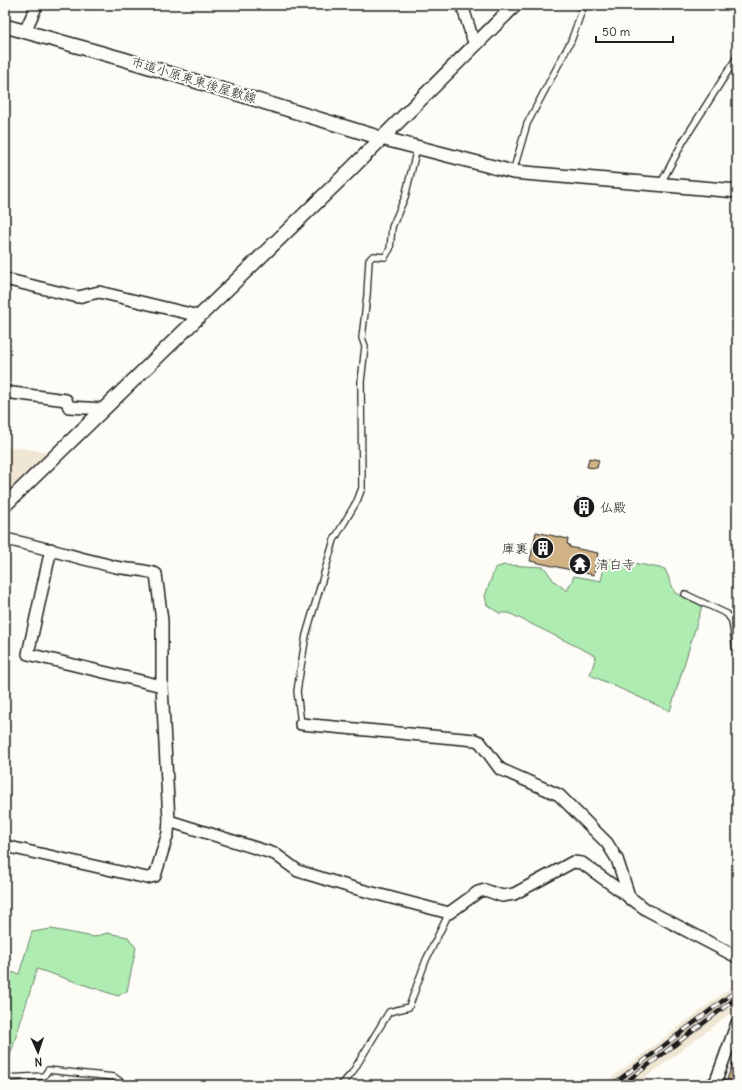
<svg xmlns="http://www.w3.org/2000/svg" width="742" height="1090" font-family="Delius,'Klee One',sans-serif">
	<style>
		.built { fill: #f0e6d4 }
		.green { fill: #afecb2; stroke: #668467 }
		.building { fill: #d0b284; stroke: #1c1c1c }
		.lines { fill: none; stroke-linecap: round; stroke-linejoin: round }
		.service-casing { stroke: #1c1c1c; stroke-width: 8 }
		.minor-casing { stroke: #1c1c1c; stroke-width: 14 }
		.tertiary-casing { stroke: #1c1c1c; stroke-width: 16 }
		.service { stroke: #fdfcf7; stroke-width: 5.5 }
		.minor { stroke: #fdfcf7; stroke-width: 11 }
		.tertiary { stroke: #fdfcf7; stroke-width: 13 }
		.rail-casing { stroke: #1c1c1c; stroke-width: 4.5 }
		.rail { stroke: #fdfcf7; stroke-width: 3; stroke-dasharray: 9; stroke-linecap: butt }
		.labels { text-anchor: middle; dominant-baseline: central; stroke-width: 4; stroke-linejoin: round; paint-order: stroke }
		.street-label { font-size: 13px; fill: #1c1c1c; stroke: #fdfcf7 }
		.poi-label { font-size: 13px; fill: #1c1c1c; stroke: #fdfcf7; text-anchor: start }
	</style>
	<rect width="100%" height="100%" fill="#fdfcf7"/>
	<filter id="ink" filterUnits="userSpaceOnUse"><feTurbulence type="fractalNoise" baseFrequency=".025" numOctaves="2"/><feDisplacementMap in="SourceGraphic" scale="8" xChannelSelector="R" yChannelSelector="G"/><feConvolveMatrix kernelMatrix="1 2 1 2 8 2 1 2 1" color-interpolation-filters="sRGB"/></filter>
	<g filter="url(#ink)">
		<!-- built -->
		<g class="built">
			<path d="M5 446 48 452 5 496Z"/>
			<path d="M737 983V1008L649 1075 635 1085H602Z"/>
		</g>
		<!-- green -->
		<g class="green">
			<path d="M606 558 665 569 675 593 702 606 670 711 590 675 596 656 509 613H499L487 605 485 596 495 568 504 565 544 567 554 581 567 591 574 576 601 581Z"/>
			<path d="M51 929 94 937 107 933 128 937 136 948 127 991 118 996 37 969 5 1072V971L19 974 32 932Z"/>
		</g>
		<!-- building -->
		<g class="building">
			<path d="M589 458 599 460 597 468 587 467Z"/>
			<path d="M578 498 593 501 590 516 575 513Z"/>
			<path d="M536 532 568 539 567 544 570 545 569 547 598 553 594 575 530 561Z"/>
			<path d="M736 1055H737V1082L727 1079Z"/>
		</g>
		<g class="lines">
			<!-- service casing -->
			<g class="service-casing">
				<g id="service">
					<path d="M513 172 527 124 571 41 584 5"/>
					<path d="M661 183 684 140 737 57"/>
					<path d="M685 594 727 614 732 621 737 659"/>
					<path d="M301 724 297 691 306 635 334 540 357 501 362 488 361 382 365 346 362 338 367 295 369 260 373 256 385 257 390 249 392 227 405 197 417 148"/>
					<path d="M5 1078 44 1076 48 1070 114 1077 125 1085"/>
					<path d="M716 1081 728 1085"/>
					<path d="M341 1085 352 1073 389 1012 409 1007 426 960 449 913"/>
				</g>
			</g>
			<!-- minor casing -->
			<g class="minor-casing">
				<g id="minor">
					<path d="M462 5 475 46"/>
					<path d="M25 31 37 5"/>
					<path d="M5 279 78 297 99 292 199 316"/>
					<path d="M5 392 66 400 69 407 104 409"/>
					<path d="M5 539C42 547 79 558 116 567 129 570 143 569 156 574L162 621V686L169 821 168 833 155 876 147 878 5 846"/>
					<path d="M51 549 28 654 162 686"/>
					<path d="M301 724 475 740 480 742 500 769 559 795 607 843 617 859 630 899"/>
					<path d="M169 821 275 854 298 871 354 888 449 913 478 892 485 890 502 896 514 894 573 862 582 863 647 910 737 957"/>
					<path d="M711 1085 716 1081 737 1023"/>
				</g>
			</g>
			<!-- tertiary casing -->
			<g class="tertiary-casing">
				<g id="tertiary">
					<path d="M5 26 123 59 381 138 513 172 737 191"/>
					<path d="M5 505 348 172 515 5"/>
				</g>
			</g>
			<!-- service -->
			<use href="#service" class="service"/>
			<!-- minor -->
			<use href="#minor" class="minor"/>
			<!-- tertiary -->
			<use href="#tertiary" class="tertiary"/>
			<!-- rail casing -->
			<g class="rail-casing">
				<g id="rail">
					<path d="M612 1085 737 990"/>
					<path d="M622 1085 735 999"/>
				</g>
			</g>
			<!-- rail -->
			<use href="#rail" class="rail"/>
		</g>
	</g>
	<!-- icons -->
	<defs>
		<g id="building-disc" transform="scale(1.15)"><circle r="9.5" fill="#1c1c1c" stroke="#fdfcf7"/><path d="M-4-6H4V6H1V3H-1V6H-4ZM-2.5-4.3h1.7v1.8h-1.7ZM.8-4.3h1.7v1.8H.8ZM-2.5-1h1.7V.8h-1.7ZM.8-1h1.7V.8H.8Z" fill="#fff"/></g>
		<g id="temple-disc" transform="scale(1.15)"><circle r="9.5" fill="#1c1c1c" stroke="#fdfcf7"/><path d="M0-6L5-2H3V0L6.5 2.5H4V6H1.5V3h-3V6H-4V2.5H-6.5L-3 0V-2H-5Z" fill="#fff"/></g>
	</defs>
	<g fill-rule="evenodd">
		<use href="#building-disc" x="584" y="507"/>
		<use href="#building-disc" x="543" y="548"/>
		<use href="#temple-disc" x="580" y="564"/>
	</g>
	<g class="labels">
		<!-- street labels -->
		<g class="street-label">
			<text transform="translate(194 80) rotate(17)">市道小原東東後屋敷線</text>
		</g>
		<!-- poi labels -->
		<g class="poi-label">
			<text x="600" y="507">仏殿</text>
			<text x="528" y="548" text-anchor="end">庫裏</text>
			<text x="596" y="564">清白寺</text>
		</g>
	</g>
	<!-- margin -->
	<rect width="742" height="1090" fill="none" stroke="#fdfcf7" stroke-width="20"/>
	<rect x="10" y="10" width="722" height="1070" fill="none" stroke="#1c1c1c" stroke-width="1.5" filter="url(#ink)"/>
	<!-- north arrow -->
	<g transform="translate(38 1052) rotate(177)" stroke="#fdfcf7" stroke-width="3" paint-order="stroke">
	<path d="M0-3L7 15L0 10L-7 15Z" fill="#1c1c1c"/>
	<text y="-6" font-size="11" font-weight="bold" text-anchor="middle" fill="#1c1c1c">N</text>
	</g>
	<!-- scale -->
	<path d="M596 36v6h77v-6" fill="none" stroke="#1c1c1c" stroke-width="2"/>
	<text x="602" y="36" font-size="12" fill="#1c1c1c" stroke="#fdfcf7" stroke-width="3" paint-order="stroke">50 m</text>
</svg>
